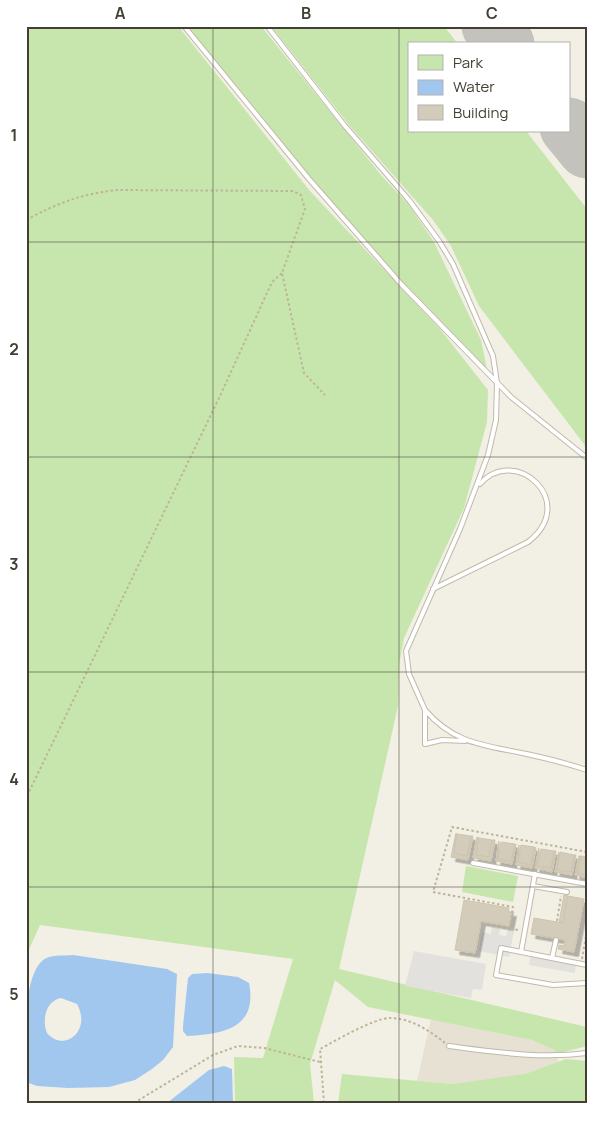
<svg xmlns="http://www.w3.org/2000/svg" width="613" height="1129" font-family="Manrope,sans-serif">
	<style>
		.residential { fill: #e6e1d3 }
		.green { fill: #c7e6ae }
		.parking { fill: #e2e1dd }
		.water { fill: #a1c7ee; fill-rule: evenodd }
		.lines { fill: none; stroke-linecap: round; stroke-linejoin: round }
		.runway { stroke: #c3c2bc; stroke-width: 59 }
		.building { fill: #d3ccba; stroke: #cec4ae; filter: url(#shadow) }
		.lane-casing { stroke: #c0baaa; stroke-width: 6 }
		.path { stroke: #beb599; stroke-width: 2; stroke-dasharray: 2.5 2.5; stroke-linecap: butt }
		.lane { stroke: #fff; stroke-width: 4 }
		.grid { fill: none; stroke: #443f34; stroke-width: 1; stroke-opacity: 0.55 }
		.neatline { fill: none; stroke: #443f34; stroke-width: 2 }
		.grid-label { font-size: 16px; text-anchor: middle; font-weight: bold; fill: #443f34 }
	</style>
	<defs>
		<filter id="shadow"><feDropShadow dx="4.5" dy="4.5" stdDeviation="0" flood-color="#0004"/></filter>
	</defs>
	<rect width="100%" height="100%" fill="#f2efe4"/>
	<!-- residential -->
	<path class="residential" d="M431 1019 532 1040 554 1050 559 1062 525 1074 500 1078 452 1084 417 1081Z"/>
	<!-- green -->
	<g class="green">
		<path d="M26 26H178L310 191 440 329 488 390 487 422 464 508 404 638 399 665 398 706 339 969 587 1027V1046L556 1054 554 1050 532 1040 368 1007 335 980 310 1064 314 1103H235L234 1057 263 1058 293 959 40 925 26 956Z"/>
		<path d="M184 26H261L381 175 409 205 434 242 481 340 488 374 371 251Z"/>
		<path d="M271 26H444L458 44H409V131H526L587 209V448L479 306 451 246 433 220 349 125Z"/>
		<path d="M466 866 518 876 513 902 462 892Z"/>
		<path d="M566 1059 587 1061V1103H338L342 1074 452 1084 525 1074Z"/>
	</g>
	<!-- parking -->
	<g class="parking">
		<path d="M492 927 500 929 499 935 506 936 508 930 514 931 509 957 479 951 482 932 491 934Z"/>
		<path d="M414 951 486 964 482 990 473 989 471 998 405 986Z"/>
		<path d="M531 954 576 963 575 973 529 965Z"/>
	</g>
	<!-- water -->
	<g class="water">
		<path d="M73 955 167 969 177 974 173 1047 163 1060 152 1069 135 1080 109 1087 68 1088 37 1086 26 1082C26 1054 21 980 42 961 49 954 64 956 73 955ZM61 998 77 1004C92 1031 64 1053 47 1033 42 1021 45 1001 61 998Z"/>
		<path d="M207 973 238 977 249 983C258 1029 222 1034 187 1036L183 1031V1026L188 978 192 974Z"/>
		<path d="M224 1066 232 1069 233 1103H167L209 1070Z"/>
	</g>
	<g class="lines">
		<!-- runway -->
		<g class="runway">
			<path d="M491 26 505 44"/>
			<path d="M569 127 587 149"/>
		</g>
	</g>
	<!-- building -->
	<g class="building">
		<path d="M456 833 457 834 454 853 467 856 471 836H473L468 860 451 857Z"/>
		<path d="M457 834 471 836 467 856 454 853Z"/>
		<path d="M477 837 479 838 476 855 489 857 492 840H495L491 861 473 858Z"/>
		<path d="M479 838 492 840 489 857 476 855Z"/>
		<path d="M499 841 498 859 511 861 516 844 512 864 496 861Z"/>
		<path d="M501 842 515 844 511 861 498 859Z"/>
		<path d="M519 845 518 862 531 865 534 847 536 848 532 868 516 865Z"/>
		<path d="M521 845 534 847 531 865 518 862Z"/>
		<path d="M539 848 537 866 551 868 554 851H556L552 872 535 868Z"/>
		<path d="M541 849 554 851 551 868 537 866Z"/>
		<path d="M559 852 557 870 571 872 574 855H576L572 875 555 872Z"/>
		<path d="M560 852 574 855 571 872 557 870Z"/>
		<path d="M579 856H581L577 873 587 875V878L575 875Z"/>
		<path d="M581 856 587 857V875L577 873Z"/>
		<path d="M564 895 568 896 563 923H559Z"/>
		<path d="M568 896 584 899 574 952 558 949 559 945 564 946 565 940 531 934 534 918 563 923Z"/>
		<path d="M464 900 509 908 508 912H512L509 926 481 921 475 953 455 950Z"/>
	</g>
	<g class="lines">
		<!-- lane casing -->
		<g class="lane-casing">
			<g id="lane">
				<path d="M184 26 309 179 401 284 511 397 587 458"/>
				<path d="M267 26 345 126 409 200 439 241 453 264 493 356 497 383 496 420 488 455 460 529 406 651 409 674 425 710V744L442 740 465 741"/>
				<path d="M433 589 528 542C580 502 515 444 480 484"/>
				<path d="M425 710C456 746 488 745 531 755 550 759 568 764 587 770"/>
				<path d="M473 863 587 884"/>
				<path d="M533 886 567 892"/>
				<path d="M521 952 535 874"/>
				<path d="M552 958 556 940"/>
				<path d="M587 965 501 948 496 975 553 985 587 983"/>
				<path d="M449 1046C495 1052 540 1059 587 1053"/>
			</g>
		</g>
		<!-- path -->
		<g class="path">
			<path d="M26 220C58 203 81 194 117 190L293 191 301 195 305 209 282 273 304 373 325 395"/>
			<path d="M26 801 28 794 220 396 272 282 282 273"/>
			<path d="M557 921 561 896"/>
			<path d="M481 923 518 930"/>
			<path d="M510 928 513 907 433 892 452 827 587 852"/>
			<path d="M582 959 587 931"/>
			<path d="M134 1103 213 1055 238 1046 264 1048 320 1062"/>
			<path d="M324 1103 320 1049C335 1041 374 1018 390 1018 411 1018 430 1031 445 1043"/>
		</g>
		<!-- lane -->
		<use href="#lane" class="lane"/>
	</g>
	<!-- grid -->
	<path class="grid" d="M213 26V1103M399 26V1103M26 242H587M26 457H587M26 672H587M26 887H587"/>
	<!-- border -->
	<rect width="613" height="1129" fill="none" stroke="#ffffff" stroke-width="55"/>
	<!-- legend -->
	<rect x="408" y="42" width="162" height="90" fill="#ffffff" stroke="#b4b2ae"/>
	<rect x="418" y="55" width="25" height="15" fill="#c7e6ae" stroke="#b4b2ae"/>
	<text x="453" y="68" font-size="15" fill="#443f34">Park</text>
	<rect x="418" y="80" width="25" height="15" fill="#a1c7ee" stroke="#b4b2ae"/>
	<text x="453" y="92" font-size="15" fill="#443f34">Water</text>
	<rect x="418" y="105" width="25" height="15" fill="#d3ccba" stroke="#b4b2ae"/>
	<text x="453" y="118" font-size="15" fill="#443f34">Building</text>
	<rect x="28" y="28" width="558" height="1074" class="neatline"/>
	<g class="grid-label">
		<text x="120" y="19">A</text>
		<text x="306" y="19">B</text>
		<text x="492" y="19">C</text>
		<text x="14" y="141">1</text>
		<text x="14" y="355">2</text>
		<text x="14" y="570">3</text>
		<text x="14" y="785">4</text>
		<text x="14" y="1000">5</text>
	</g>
</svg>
